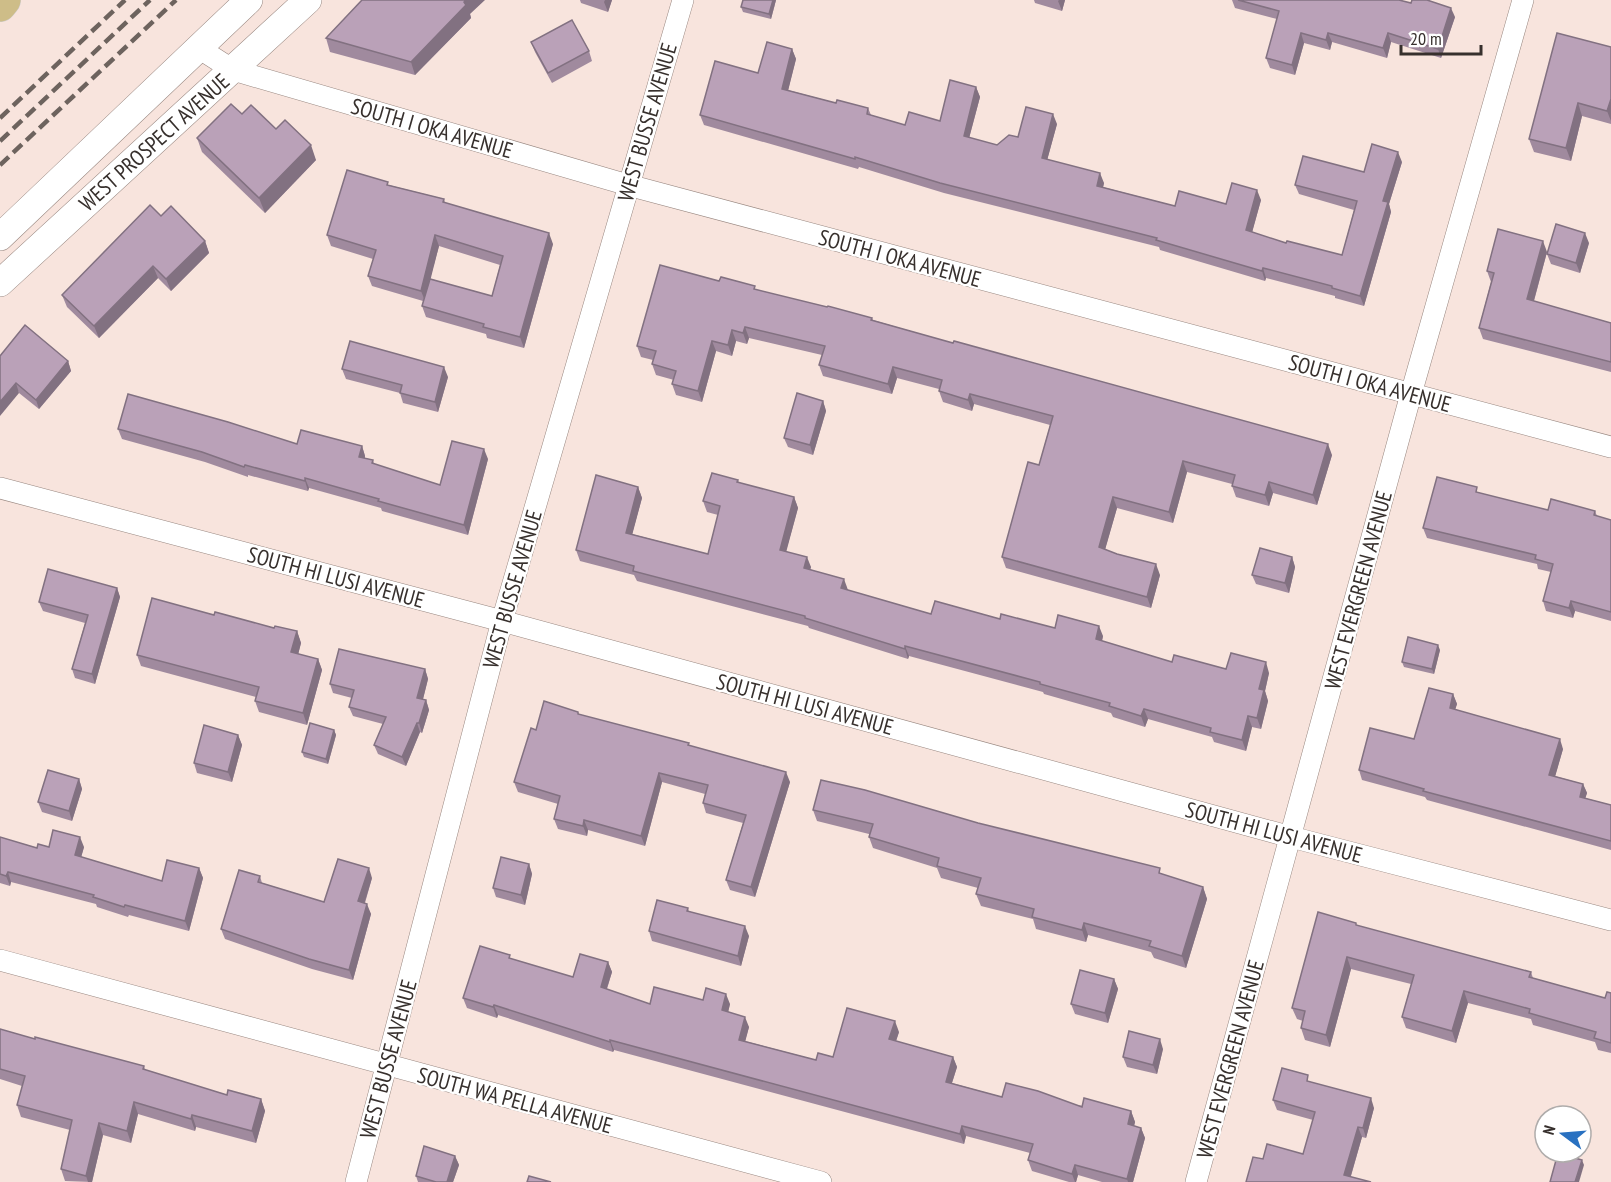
<svg xmlns="http://www.w3.org/2000/svg" width="1611" height="1182" font-family="'PT Sans Narrow',sans-serif">
	<style>
		.lines { fill: none; stroke-linecap: round; stroke-linejoin: round }
		.minor-casing { stroke: #988780; stroke-width: 22 }
		.tertiary-casing { stroke: #988780; stroke-width: 28 }
		.primary-casing { stroke: #cfcdcd; stroke-width: 34 }
		.minor { stroke: #fff; stroke-width: 21 }
		.tertiary { stroke: #fff; stroke-width: 27 }
		.primary { stroke: #cebd88; stroke-width: 33 }
		.rail { stroke: #6d635e; stroke-width: 4.5; stroke-dasharray: 12 6; stroke-linecap: butt }
		.wall { fill: #a08a9e; fill-rule: evenodd }
		.shaded-wall { fill: #827181 }
		.building { fill: #baa1b8; stroke: #827181; stroke-width: 1.5 }
		.labels { text-anchor: middle; dominant-baseline: central; stroke-width: 4.5; stroke-linejoin: round; paint-order: stroke }
		.street-label { font-size: 22px; fill: #37302d; stroke: #fff }
	</style>
	<rect width="100%" height="100%" fill="#f8e4dd"/>
	<g class="lines">
		<!-- minor casing -->
		<g class="minor-casing">
			<g id="minor">
				<path d="M197 47 233 70 628 185 1611 447"/>
				<path d="M0 488 502 621 1291 837 1611 920"/>
				<path d="M0 960 821 1182"/>
				<path d="M356 1182 502 621 683 0"/>
				<path d="M1196 1182 1411 394 1523 0"/>
			</g>
		</g>
		<!-- tertiary casing -->
		<g class="tertiary-casing">
			<g id="tertiary">
				<path d="M0 237 249 0"/>
				<path d="M0 283 308 0"/>
			</g>
		</g>
		<!-- primary casing -->
		<g class="primary-casing">
			<path id="primary" d="M0 5 4 0"/>
		</g>
		<!-- minor -->
		<use href="#minor" class="minor"/>
		<!-- tertiary -->
		<use href="#tertiary" class="tertiary"/>
		<!-- primary -->
		<use href="#primary" class="primary"/>
		<!-- rail -->
		<g class="rail">
			<path d="M0 118 125 0"/>
			<path d="M0 141 150 0"/>
			<path d="M0 165 176 0"/>
		</g>
	</g>
	<!-- wall -->
	<g class="wall">
		<path d="M580 0H612L608 12 581 3Z"/>
		<path d="M743 0H776L771 19 743 12 741 7Z"/>
		<path d="M1034 0H1065L1062 11 1035 3Z"/>
		<path d="M1232 0H1399L1455 17 1441 58 1391 42 1387 58 1332 42 1330 50 1304 43 1295 75 1270 68 1266 58 1277 19 1235 8Z"/>
		<path d="M470 14 471 18 415 75 330 52 326 38Z"/>
		<path d="M531 42 589 51 592 61 552 83 535 52Z"/>
		<path d="M1611 47V124L1582 116 1571 161 1534 152 1529 139Z"/>
		<path d="M792 49 796 59 788 90 836 103 868 108 871 115 905 125 940 121 976 87 980 97 969 138 997 145 1057 124 1047 160 1104 183 1103 187 1175 206 1226 204 1261 200 1252 232 1286 243 1342 255 1354 210 1299 194 1295 185 1364 172 1402 162 1389 204 1391 212 1364 306 1335 298V296L1266 278 1265 281 1160 250 1159 247 944 193 859 167 858 169 704 125 700 115Z"/>
		<path d="M242 114 316 160 265 213 202 152 197 138Z"/>
		<path d="M389 185 444 199 445 203 553 244 524 348 487 338 486 334 426 317 422 306 423 301 372 286 368 276 373 259 331 246 327 235ZM439 246 500 265 492 296 430 279Z"/>
		<path d="M161 216 205 241 209 253 171 291 158 278 99 338 67 307 62 295Z"/>
		<path d="M1589 243 1580 273 1551 264 1547 254Z"/>
		<path d="M1547 252 1534 301 1611 323V372L1483 339 1479 328 1491 282 1487 271Z"/>
		<path d="M719 281 872 318 873 320 1332 455 1317 505 1273 493 1269 506 1236 497 1232 486V484L1187 472 1173 523 1117 508 1105 549 1160 575 1151 608 1006 568 1002 557 1039 465 1050 425 974 404 972 411 943 402 939 391V389L897 378 892 394 823 376 819 365 822 355 749 338 747 344 736 341 732 356 716 351 702 402 676 395 672 384 674 380 656 375 652 364 653 360 641 357 637 346Z"/>
		<path d="M0 356 68 361 71 371 39 409 19 393Z"/>
		<path d="M342 369 448 377 438 412 403 403 400 393 346 379Z"/>
		<path d="M823 401 826 411 813 455 788 447 784 438Z"/>
		<path d="M118 429 297 444 362 446 365 456V458L373 460 374 464 440 485 488 459 468 535 382 511 381 508 309 488 308 491 248 475V477L205 462 122 439Z"/>
		<path d="M738 480 739 483 794 497 798 508 786 551 811 567 810 569 848 590 931 614 1000 619 1103 636 1102 641 1172 662 1226 669 1269 673 1265 691 1268 701 1261 729 1252 727 1246 751 1214 742 1212 737 1148 719 1145 727 1113 717 1111 713 1044 694 1043 692 909 656 908 659 809 628 808 626 637 581 634 575 580 561 576 550 638 487 642 498 632 534 708 554 718 515 707 512 703 501Z"/>
		<path d="M1479 493 1548 510 1595 511 1597 516 1611 520V621L1575 611 1573 618 1546 611 1543 601 1551 572 1538 569 1537 564 1427 538 1423 528Z"/>
		<path d="M1292 557 1295 567 1289 593 1256 584 1252 575Z"/>
		<path d="M117 588 120 597 95 684 75 678 72 669 85 623 43 611 39 602Z"/>
		<path d="M214 615 274 628 297 631 301 643 298 654 318 659 322 670 307 725 259 712 255 701 256 697 141 666 137 655Z"/>
		<path d="M1440 650 1434 674 1404 667 1402 662Z"/>
		<path d="M425 669 428 679 423 699 426 700 429 710 422 733 420 732 406 766 378 754 374 745 383 724 353 716 349 707 352 698 333 693 330 684Z"/>
		<path d="M1453 694 1457 704 1455 709 1563 749 1555 776 1583 784 1587 793 1585 798 1611 805V850L1427 800 1425 797 1362 780 1359 770 1414 739Z"/>
		<path d="M578 712 579 715 690 746 790 782 755 897 730 890 726 880 743 823 706 813 703 803 705 794 662 782 645 846 588 830 587 836 558 829 554 819 558 804 518 792 514 782 536 730Z"/>
		<path d="M334 730 336 735 328 764 304 757 302 752Z"/>
		<path d="M238 735 242 745 232 782 197 773 194 763Z"/>
		<path d="M79 779 82 789 72 821 42 812 38 802Z"/>
		<path d="M813 810 978 823 1162 874 1203 887 1207 899 1186 968 1154 958 1151 952 1088 935 1086 942 1036 929 1033 919 981 906 976 894 978 888 941 878 937 868 873 848 869 837V834L817 821Z"/>
		<path d="M0 837 37 848 49 847H84L81 857 162 881 199 868 203 878 189 931 129 915 128 917 97 907 96 904 11 882 10 886 0 883Z"/>
		<path d="M529 864 532 874 525 905 496 897 493 888Z"/>
		<path d="M260 876 262 883 324 902 372 878 365 903 371 914 353 980 312 969 225 939 221 929Z"/>
		<path d="M688 908 689 912 749 936 741 966 652 941 649 931Z"/>
		<path d="M1358 926 1531 972 1533 978 1605 998 1611 993V1053L1598 1050 1595 1042 1533 1025 1531 1019 1468 1003 1456 1043 1406 1028 1402 1017 1411 984 1351 969 1330 1047 1305 1040 1301 1028 1303 1021 1297 1019 1292 1008Z"/>
		<path d="M511 959 573 977 608 962 612 972 607 989 650 1004 703 1000 730 1004 728 1012 749 1027 745 1041 816 1060 833 1057 899 1032 896 1041 953 1057 957 1067 952 1083 1002 1097 1131 1111 1135 1122 1134 1126 1141 1128 1145 1138 1133 1182H1102L1078 1175 1076 1182H1069L1032 1171 1028 1160 1030 1153 966 1136 964 1144 614 1050 613 1052 498 1015 497 1018 467 1008 463 998Z"/>
		<path d="M1114 979 1118 989 1108 1023 1075 1014 1071 1004Z"/>
		<path d="M0 1029 35 1039 144 1066 145 1070 227 1095 261 1099 265 1111 256 1143 196 1127 195 1131 138 1114 131 1143 103 1135 92 1182 65 1181 61 1169 70 1130 21 1117 17 1105 22 1086 0 1079Z"/>
		<path d="M1163 1049 1157 1074 1127 1067 1123 1057Z"/>
		<path d="M1311 1082 1374 1108 1366 1138 1362 1137 1351 1176 1263 1159 1303 1154 1313 1120 1277 1110 1273 1100Z"/>
		<path d="M455 1156 459 1165 453 1182H418L416 1176Z"/>
	</g>
	<!-- shaded-wall -->
	<g class="shaded-wall">
		<path d="M466 0H485L470 14 471 18 415 75 411 62Z"/>
		<path d="M605 0H612L608 12 604 2Z"/>
		<path d="M773 0H776L771 19 769 14Z"/>
		<path d="M1059 0H1065L1062 11 1058 1Z"/>
		<path d="M1451 8 1455 17 1441 58 1438 49Z"/>
		<path d="M1301 33 1304 43 1295 75 1292 65Z"/>
		<path d="M1328 33 1332 42 1330 50 1326 40Z"/>
		<path d="M1388 33 1391 42 1387 58 1383 48Z"/>
		<path d="M792 49 796 59 786 99 782 89Z"/>
		<path d="M976 87 980 97 967 146 964 136Z"/>
		<path d="M1611 99V121L1607 111Z"/>
		<path d="M1578 103 1582 116 1571 161 1566 148Z"/>
		<path d="M1053 114 1057 124 1045 168 1042 158Z"/>
		<path d="M311 145 316 160 265 213 259 198Z"/>
		<path d="M1398 152 1402 162 1389 204 1391 212 1364 306 1360 296 1383 201Z"/>
		<path d="M1100 173 1104 183 1101 196 1097 186Z"/>
		<path d="M1257 190 1261 200 1250 240 1246 230Z"/>
		<path d="M549 233 553 244 524 348 520 337Z"/>
		<path d="M1585 233 1589 243 1580 273 1576 263Z"/>
		<path d="M435 235 439 246 425 301 421 291Z"/>
		<path d="M205 241 209 253 171 291 166 279Z"/>
		<path d="M1543 241 1547 252 1531 311 1527 299Z"/>
		<path d="M153 266 158 278 99 338 94 326Z"/>
		<path d="M1263 268 1266 278 1265 281 1262 271Z"/>
		<path d="M745 327 749 338 747 344 743 333Z"/>
		<path d="M732 330 736 341 732 356 728 345Z"/>
		<path d="M712 341 716 351 702 402 698 391Z"/>
		<path d="M68 361 71 371 39 409 36 400Z"/>
		<path d="M444 367 448 377 438 412 435 402Z"/>
		<path d="M893 367 897 378 892 394 888 384Z"/>
		<path d="M16 383 19 393 0 416V402Z"/>
		<path d="M970 394 974 404 972 411 968 400Z"/>
		<path d="M823 401 826 411 813 455 810 445Z"/>
		<path d="M1328 444 1332 455 1317 505 1313 495Z"/>
		<path d="M362 446 365 456 363 466 359 457Z"/>
		<path d="M484 449 488 459 468 535 464 525Z"/>
		<path d="M1183 461 1187 472 1173 523 1169 512Z"/>
		<path d="M305 478 309 488 308 491 305 481Z"/>
		<path d="M1269 482 1273 493 1269 506 1265 495Z"/>
		<path d="M638 487 642 498 630 543 626 533Z"/>
		<path d="M794 497 798 508 784 560 780 550Z"/>
		<path d="M1113 497 1117 508 1103 557 1099 547Z"/>
		<path d="M807 557 811 567 808 578 804 568Z"/>
		<path d="M1292 557 1295 567 1289 593 1285 583Z"/>
		<path d="M1156 564 1160 575 1151 608 1147 597Z"/>
		<path d="M844 579 848 590 845 599 841 588Z"/>
		<path d="M117 588 120 597 95 684 92 674Z"/>
		<path d="M1571 601 1575 611 1573 618 1569 608Z"/>
		<path d="M1099 626 1103 636 1100 649 1096 639Z"/>
		<path d="M297 631 301 643 296 663 291 652Z"/>
		<path d="M1438 645 1440 650 1434 674 1432 669Z"/>
		<path d="M905 646 909 656 908 659 905 649Z"/>
		<path d="M318 659 322 670 307 725 303 713Z"/>
		<path d="M1266 662 1269 673 1265 691 1268 701 1261 729 1257 718 1259 689Z"/>
		<path d="M425 669 428 679 421 707 417 698Z"/>
		<path d="M1453 694 1457 704 1453 717 1450 708Z"/>
		<path d="M426 700 429 710 422 733 419 723Z"/>
		<path d="M1144 709 1148 719 1145 727 1141 716Z"/>
		<path d="M1248 716 1252 727 1246 751 1242 740Z"/>
		<path d="M417 723 420 732 406 766 402 757Z"/>
		<path d="M334 730 336 735 328 764 326 759Z"/>
		<path d="M238 735 242 745 232 782 228 772Z"/>
		<path d="M1560 739 1563 749 1553 784 1549 775Z"/>
		<path d="M786 772 790 782 755 897 751 887Z"/>
		<path d="M659 773 662 782 645 846 641 836Z"/>
		<path d="M79 779 82 789 72 821 69 811Z"/>
		<path d="M1583 784 1587 793 1583 806 1580 797Z"/>
		<path d="M584 820 588 830 587 836 583 826Z"/>
		<path d="M80 837 84 847 79 865 75 855Z"/>
		<path d="M529 864 532 874 525 905 521 895Z"/>
		<path d="M199 868 203 878 189 931 185 921Z"/>
		<path d="M369 868 372 878 362 911 358 901Z"/>
		<path d="M8 872 11 882 10 886 6 876Z"/>
		<path d="M1203 887 1207 899 1186 968 1182 956Z"/>
		<path d="M367 904 371 914 353 980 349 970Z"/>
		<path d="M1084 923 1088 935 1086 942 1082 930Z"/>
		<path d="M745 926 749 936 741 966 738 956Z"/>
		<path d="M1347 957 1351 969 1330 1047 1326 1035Z"/>
		<path d="M608 962 612 972 604 997 601 987Z"/>
		<path d="M1114 979 1118 989 1108 1023 1105 1013Z"/>
		<path d="M1464 991 1468 1003 1456 1043 1452 1031Z"/>
		<path d="M726 994 730 1004 726 1021 722 1010Z"/>
		<path d="M494 1005 498 1015 497 1018 493 1007Z"/>
		<path d="M745 1017 749 1027 743 1050 739 1040Z"/>
		<path d="M895 1021 899 1032 893 1050 889 1039Z"/>
		<path d="M1160 1039 1163 1049 1157 1074 1153 1065Z"/>
		<path d="M610 1040 614 1050 613 1052 610 1042Z"/>
		<path d="M953 1057 957 1067 949 1092 946 1082Z"/>
		<path d="M1371 1098 1374 1108 1366 1138 1363 1128Z"/>
		<path d="M261 1099 265 1111 256 1143 252 1131Z"/>
		<path d="M134 1102 138 1114 131 1143 127 1131Z"/>
		<path d="M1131 1111 1135 1122 1132 1134 1128 1124Z"/>
		<path d="M192 1115 196 1127 195 1131 191 1119Z"/>
		<path d="M99 1123 103 1135 92 1182H88L86 1176Z"/>
		<path d="M962 1126 966 1136 964 1144 960 1134Z"/>
		<path d="M1358 1127 1362 1137 1349 1182 1344 1175Z"/>
		<path d="M1141 1128 1145 1138 1133 1182H1128L1127 1179Z"/>
		<path d="M455 1156 459 1165 453 1182H447Z"/>
		<path d="M1582 1160 1584 1165 1579 1182H1575Z"/>
		<path d="M1075 1165 1078 1175 1076 1182H1075L1072 1174Z"/>
	</g>
	<!-- building -->
	<g class="building">
		<path d="M362 0H466L464 2 466 5 411 62 326 38Z"/>
		<path d="M743 0H773L769 14 741 7Z"/>
		<path d="M1238 0H1399L1411 3 1412 0H1427L1451 8 1438 49 1388 33 1383 48 1328 33 1326 40 1301 33 1292 65 1266 58 1279 11Z"/>
		<path d="M572 20 589 51 548 73 531 42Z"/>
		<path d="M1557 33 1611 47V99L1607 111 1578 103 1566 148 1529 139Z"/>
		<path d="M767 42 792 49 782 89 836 103 837 100 868 108 867 114 905 125 909 112 940 121 950 80 976 87 964 136 997 145 1009 135 1018 137 1026 107 1053 114 1042 158 1100 173 1097 186 1175 206 1179 191 1226 204 1232 183 1257 190 1246 230 1286 243 1287 241 1342 255 1357 201 1295 185 1303 156 1364 172 1372 144 1398 152 1383 201 1388 202 1360 296 1332 288V286L1263 268 1262 271 1156 240 1157 238 940 183 855 157V159L700 115 715 61 758 73Z"/>
		<path d="M231 104 242 114 251 105 276 129 285 120 311 145 259 198 197 138Z"/>
		<path d="M347 170 388 182 387 185 444 199 443 202 549 233 520 337 483 327 484 324 422 306 430 279 492 296 503 256 435 235 421 291 368 276 376 250 327 235Z"/>
		<path d="M150 205 161 216 171 206 205 241 166 279 153 266 94 326 62 295Z"/>
		<path d="M1556 224 1585 233 1576 263 1547 254Z"/>
		<path d="M1498 229 1543 241 1527 299 1611 323V362L1479 328 1494 273 1487 271Z"/>
		<path d="M660 265 719 281 721 277 755 286 754 289 827 307 828 306 872 318 871 320 953 343 954 341 1328 444 1313 495 1269 482 1265 495 1232 486 1235 475 1183 461 1169 512 1113 497 1099 547 1117 554 1156 564 1147 597 1002 557 1028 462 1039 465 1053 416 970 394 968 400 939 391 942 380 893 367 888 384 819 365 825 346 745 327 743 333 732 330 728 345 712 341 698 391 672 384 676 371 652 364 656 351 637 346Z"/>
		<path d="M25 325 68 361 36 400 16 383 0 402V356Z"/>
		<path d="M350 341 444 367 435 402 400 393 402 385 342 369Z"/>
		<path d="M797 393 823 401 810 445 784 438Z"/>
		<path d="M128 394 228 422 297 444 301 430 362 446 359 457 373 460 372 463 440 485 452 441 484 449 464 525 378 501 379 499 305 478V481L245 465 244 467 202 452 118 429Z"/>
		<path d="M712 473 738 480 737 482 794 497 780 550 807 557 804 568 844 579 841 588 931 614 935 601 1000 619 1001 614 1055 628 1058 615 1099 626 1096 639 1172 662 1174 655 1226 669 1231 653 1266 662 1259 689 1264 690 1257 718 1248 716 1242 740 1210 732 1211 728 1144 709 1141 716 1109 706 1110 703 1040 684V682L905 646V649L805 618V616L633 571 634 566 576 550 596 475 638 487 626 533 708 554 720 506 703 501Z"/>
		<path d="M1437 477 1477 487 1476 492 1548 510 1551 499 1595 511 1594 515 1611 520V612L1571 601 1569 608 1543 601 1553 564 1535 559 1536 555 1423 528Z"/>
		<path d="M1260 548 1292 557 1285 583 1252 575Z"/>
		<path d="M48 569 117 588 92 674 72 669 88 615 39 602Z"/>
		<path d="M152 598 214 615 215 612 274 628 275 626 297 631 291 652 318 659 303 713 255 701 259 687 137 655Z"/>
		<path d="M1408 637 1438 645 1432 669 1402 662Z"/>
		<path d="M339 649 425 669 417 698 426 700 419 723H417L402 757 374 745 386 717 349 707 354 690 330 684Z"/>
		<path d="M1429 688 1453 694 1450 708 1560 739 1549 775 1583 784 1580 797 1611 805V841L1423 791 1424 789 1359 770 1370 728 1414 739Z"/>
		<path d="M544 701 578 712V714L689 743 688 745 786 772 751 887 726 880 746 815 703 803 708 785 659 773 641 836 584 820 583 826 554 819 560 796 514 782 531 728 536 730Z"/>
		<path d="M310 723 334 730 326 759 302 752Z"/>
		<path d="M204 725 238 735 228 772 194 763Z"/>
		<path d="M48 770 79 779 69 811 38 802Z"/>
		<path d="M821 780 865 790 978 823 1160 868 1159 873 1203 887 1182 956 1149 946 1151 941 1084 923 1082 930 1032 917 1034 909 976 894 981 878 937 866 939 858 869 837 873 824 813 810Z"/>
		<path d="M53 830 80 837 75 855 162 881 167 860 199 868 185 921 125 905 124 907 93 897 94 895 8 872 6 876 0 874V837L37 848 38 844 49 847Z"/>
		<path d="M501 857 529 864 521 895 493 888Z"/>
		<path d="M338 859 369 868 358 901 367 904 349 970 309 959 221 929 239 870 260 876 258 882 324 902Z"/>
		<path d="M657 900 688 908 687 911 745 926 738 956 649 931Z"/>
		<path d="M1318 912 1356 923V925L1531 972 1529 977 1605 998 1607 992 1611 993V1043L1594 1038 1596 1032 1529 1013 1530 1009 1464 991 1452 1031 1402 1017 1414 975 1347 957 1326 1035 1301 1028 1305 1011 1292 1008Z"/>
		<path d="M480 946 510 955 509 958 573 977 580 954 608 962 601 987 650 1004 654 987 703 1000 706 988 726 994 722 1010 745 1017 739 1040 816 1060 818 1053 833 1057 847 1008 895 1021 889 1039 953 1057 946 1082 1002 1097 1006 1083 1038 1091 1082 1107 1084 1098 1131 1111 1128 1124 1141 1128 1127 1179 1075 1165 1072 1174 1028 1160 1033 1144 962 1126 960 1134 610 1040V1042L494 1005 493 1007 463 998Z"/>
		<path d="M1080 970 1114 979 1105 1013 1071 1004Z"/>
		<path d="M0 1029 35 1039V1037L144 1066 143 1069 227 1095 228 1090 261 1099 252 1131 192 1115 191 1119 134 1102 127 1131 99 1123 86 1176 61 1169 72 1120 17 1105 25 1076 0 1069Z"/>
		<path d="M1129 1031 1160 1039 1153 1065 1123 1057Z"/>
		<path d="M1282 1068 1308 1075 1307 1081 1371 1098 1363 1128 1358 1127 1344 1175 1371 1182H1246L1253 1157 1263 1159 1267 1144 1303 1154 1315 1112 1273 1100Z"/>
		<path d="M424 1146 455 1156 447 1182H436L416 1176Z"/>
		<path d="M1558 1153 1582 1160 1575 1182H1550Z"/>
		<path d="M529 1176 551 1182H527Z"/>
	</g>
	<g class="labels">
		<!-- street labels -->
		<g class="street-label">
			<text transform="translate(647 122) rotate(-74)">WEST BUSSE AVENUE</text>
			<text transform="translate(432 128) rotate(16)">SOUTH I OKA AVENUE</text>
			<text transform="translate(154 142) rotate(-42)">WEST PROSPECT AVENUE</text>
			<text transform="translate(900 258) rotate(15)">SOUTH I OKA AVENUE</text>
			<text transform="translate(1370 383) rotate(15)">SOUTH I OKA AVENUE</text>
			<text transform="translate(336 577) rotate(15)">SOUTH HI LUSI AVENUE</text>
			<text transform="translate(512 589) rotate(-74)">WEST BUSSE AVENUE</text>
			<text transform="translate(1358 590) rotate(-75)">WEST EVERGREEN AVENUE</text>
			<text transform="translate(805 704) rotate(15)">SOUTH HI LUSI AVENUE</text>
			<text transform="translate(1274 832) rotate(15)">SOUTH HI LUSI AVENUE</text>
			<text transform="translate(388 1059) rotate(-75)">WEST BUSSE AVENUE</text>
			<text transform="translate(1230 1059) rotate(-75)">WEST EVERGREEN AVENUE</text>
			<text transform="translate(515 1100) rotate(15)">SOUTH WA PELLA AVENUE</text>
		</g>
	</g>
	<!-- north arrow -->
	<g transform="translate(1563 1134) rotate(286)"><circle r="28" fill="#ffffff" stroke="#afacab" stroke-width="1.5"/>
	<path d="M0-4.5L10 22L0 15L-10 22Z" fill="#2971c1"/>
	<text y="-9" font-size="16" font-weight="bold" text-anchor="middle" fill="#37302d">N</text>
	</g>
	<!-- scale -->
	<path d="M1401 45v9h80v-9" fill="none" stroke="#37302d" stroke-width="3"/>
	<text x="1410" y="45" font-size="18" fill="#37302d" stroke="#ffffff" stroke-width="4.5" paint-order="stroke">20 m</text>
</svg>
